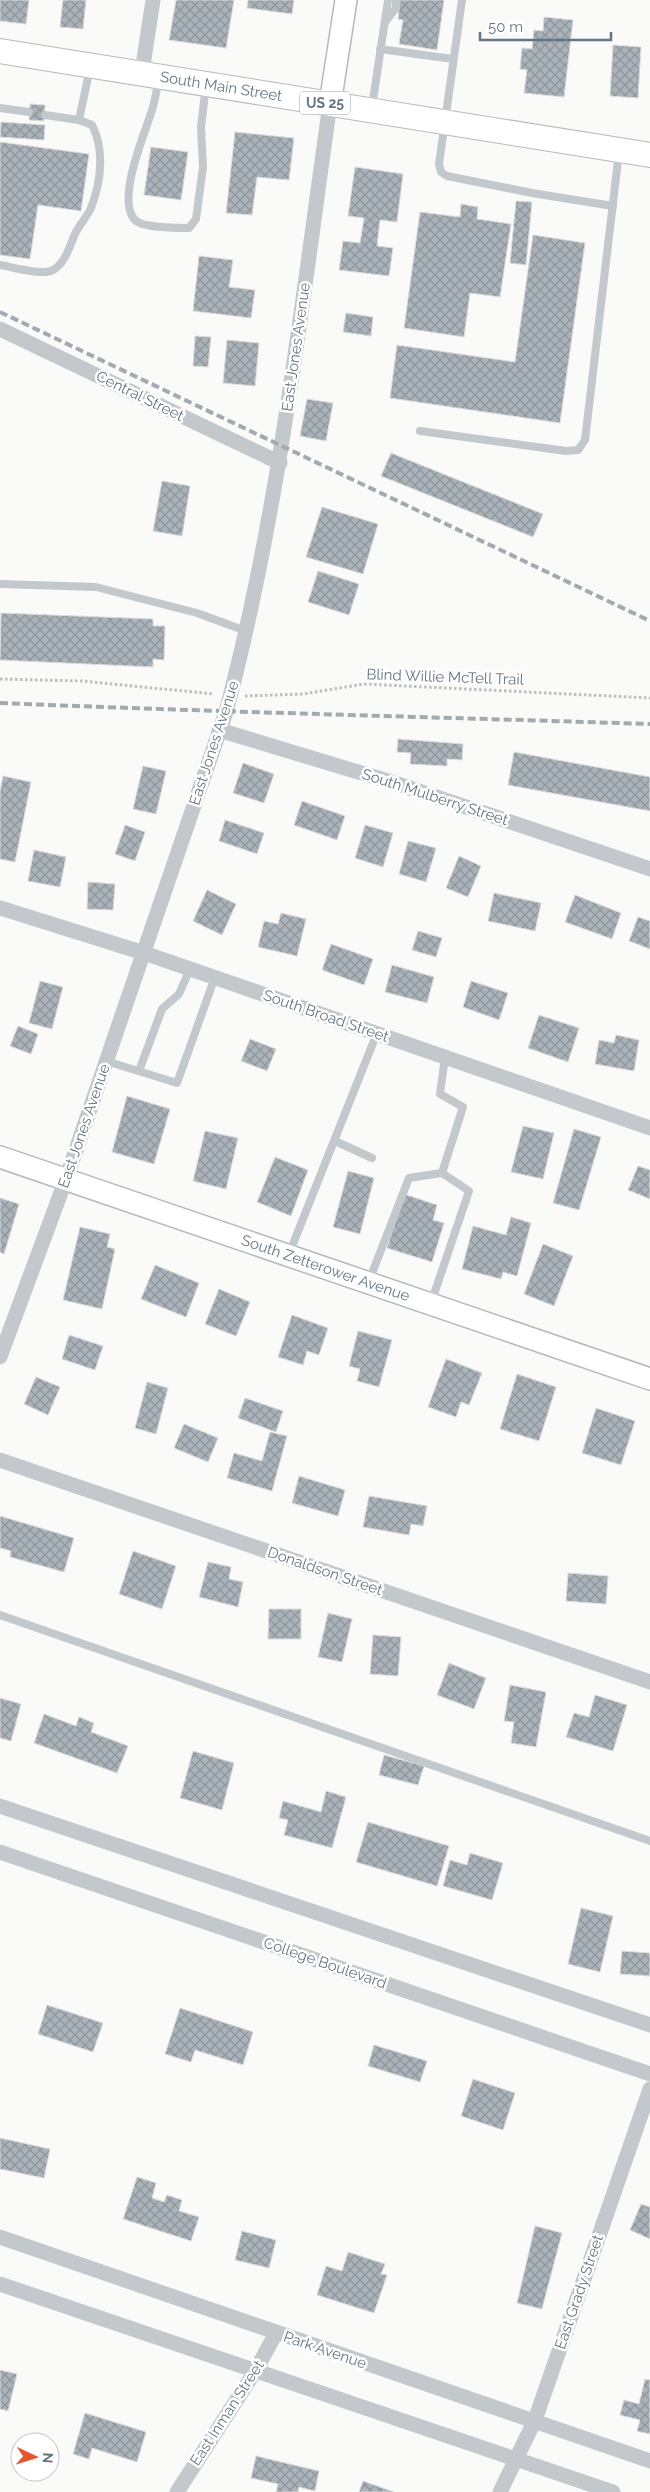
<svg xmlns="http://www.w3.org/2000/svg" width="650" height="2492" font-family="Raleway,sans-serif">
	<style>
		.building { fill: url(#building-cross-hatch); stroke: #dcdcda }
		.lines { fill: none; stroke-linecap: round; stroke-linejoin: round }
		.secondary-casing { stroke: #b3babf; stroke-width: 24 }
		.primary-casing { stroke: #b5babe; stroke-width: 26 }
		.path { stroke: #bbbfc2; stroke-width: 3; stroke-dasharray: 2.5 2.5; stroke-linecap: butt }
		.lane { stroke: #c3c8cc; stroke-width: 8 }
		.street { stroke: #c3c8cc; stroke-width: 15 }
		.secondary { stroke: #fff; stroke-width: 21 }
		.primary { stroke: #fff; stroke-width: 24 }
		.rail { stroke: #a2aab0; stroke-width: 4; stroke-dasharray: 8 4; stroke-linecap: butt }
		.labels { text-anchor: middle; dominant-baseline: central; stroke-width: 5; stroke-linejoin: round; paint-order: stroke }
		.shield { fill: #fff; stroke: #939fa8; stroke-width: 1 }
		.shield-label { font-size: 14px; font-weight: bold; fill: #657683 }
		.street-label { font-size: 15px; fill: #657683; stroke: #fff }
	</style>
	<defs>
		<pattern id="building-cross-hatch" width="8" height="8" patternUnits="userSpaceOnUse" patternTransform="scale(1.25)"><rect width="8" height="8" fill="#aab3b9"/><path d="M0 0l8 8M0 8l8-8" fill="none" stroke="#8e969c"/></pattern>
	</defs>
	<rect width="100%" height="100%" fill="#fafaf8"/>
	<!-- building -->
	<g class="building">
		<path d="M0 0H29L26 24 0 21Z"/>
		<path d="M63 0H86L83 29 60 27Z"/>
		<path d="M176 0H234L226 48 169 40Z"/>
		<path d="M248 0H294L292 14 247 8Z"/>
		<path d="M400 0H444L437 50 399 44 403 20 398 19Z"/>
		<path d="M544 17 573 20 564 97 524 93 527 70 520 69 522 48 532 49 534 30 543 31Z"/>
		<path d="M613 45 641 47 638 98 610 96Z"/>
		<path d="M30 104 45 105 44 121 29 120Z"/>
		<path d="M1 122 45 125 44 140 0 137Z"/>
		<path d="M235 132 294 138 289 180 257 177 252 215 226 213Z"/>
		<path d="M0 142 89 154 81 211 38 205 30 259 0 255Z"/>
		<path d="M151 147 188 152 181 200 144 195Z"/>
		<path d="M355 167 403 174 397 222 380 220 377 246 393 248 389 276 339 270 343 241 360 243 364 218 348 216Z"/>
		<path d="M516 201 532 202 526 265 510 263Z"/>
		<path d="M461 204 478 207 477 219 511 224 500 297 470 293 464 337 404 328 420 212 460 217Z"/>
		<path d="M533 235 585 243 560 423 390 398 397 345 515 362Z"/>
		<path d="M199 256 233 260 229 287 255 290 251 318 193 311Z"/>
		<path d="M346 313 373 317 371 336 343 332Z"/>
		<path d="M195 336 211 337 208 367 193 366Z"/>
		<path d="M227 340 259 343 255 386 223 383Z"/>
		<path d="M307 399 333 403 326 441 300 436Z"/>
		<path d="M391 453 543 514 533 537 381 476Z"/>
		<path d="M162 481 190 486 182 536 153 531Z"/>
		<path d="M322 507 378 524 363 574 306 557Z"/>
		<path d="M318 571 359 584 349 615 308 602Z"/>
		<path d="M1 613 153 619V626H165L164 660 153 659V667L0 660Z"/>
		<path d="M398 739 463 744 462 760 447 759V766L410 764 411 753 397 752Z"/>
		<path d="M514 752 650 777V811L508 785Z"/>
		<path d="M243 763 274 774 264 803 233 793Z"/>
		<path d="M143 766 166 771 156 814 133 809Z"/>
		<path d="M3 776 31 782 15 862 0 859V792Z"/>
		<path d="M302 801 345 816 337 840 294 825Z"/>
		<path d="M225 820 264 833 257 854 219 841Z"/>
		<path d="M125 825 145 832 135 861 115 854Z"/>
		<path d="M365 825 393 833 383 867 355 858Z"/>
		<path d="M408 841 436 848 426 882 399 874Z"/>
		<path d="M34 850 66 857 60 887 28 881Z"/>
		<path d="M459 856 481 866 468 897 446 888Z"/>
		<path d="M88 882 115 884 113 910 87 909Z"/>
		<path d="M207 890 236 904 222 935 193 921Z"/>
		<path d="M494 893 541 903 535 931 488 921Z"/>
		<path d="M575 895 621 913 612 939 565 922Z"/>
		<path d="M281 913 306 919 297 956 258 947 264 921 278 924Z"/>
		<path d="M638 917 650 921V949L629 941Z"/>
		<path d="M418 931 442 938 436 957 412 950Z"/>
		<path d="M331 944 373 959 364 985 322 970Z"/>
		<path d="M392 965 434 977 427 1003 385 992Z"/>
		<path d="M40 981 63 987 52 1029 29 1023Z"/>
		<path d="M471 981 508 993 499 1020 463 1007Z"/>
		<path d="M539 1015 579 1028 568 1062 528 1048Z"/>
		<path d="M18 1026 38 1034 31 1054 10 1046Z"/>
		<path d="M616 1035 639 1040 634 1071 595 1064 599 1040 614 1043Z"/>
		<path d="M250 1039 276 1049 267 1071 241 1061Z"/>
		<path d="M127 1096 170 1109 154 1164 112 1152Z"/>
		<path d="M523 1126 554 1133 543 1179 511 1172Z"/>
		<path d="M574 1129 601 1137 579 1210 553 1203Z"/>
		<path d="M205 1131 238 1138 226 1189 193 1181Z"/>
		<path d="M275 1157 308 1170 291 1216 257 1202Z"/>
		<path d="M638 1166 650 1170V1199L628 1190Z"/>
		<path d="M348 1171 374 1178 360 1234 333 1227Z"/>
		<path d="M404 1194 437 1205 433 1220 444 1223 432 1262 387 1248Z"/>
		<path d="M0 1198 19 1204 4 1254 0 1252Z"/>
		<path d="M511 1217 531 1223 517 1276 503 1272 501 1279 462 1269 473 1226 506 1235Z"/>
		<path d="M80 1227 110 1234 107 1247 115 1249 102 1309 63 1300Z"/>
		<path d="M543 1244 573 1256 554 1306 524 1294Z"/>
		<path d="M155 1265 199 1283 186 1317 141 1299Z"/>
		<path d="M219 1289 250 1302 236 1336 205 1324Z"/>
		<path d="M292 1315 328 1328 319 1355 307 1351 303 1365 278 1357Z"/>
		<path d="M358 1331 392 1340 379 1387 357 1381 360 1369 349 1366Z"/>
		<path d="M69 1335 103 1346 95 1370 62 1359Z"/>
		<path d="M446 1359 482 1373 469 1405 461 1402 456 1417 428 1407Z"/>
		<path d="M517 1374 556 1387 539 1441 500 1429Z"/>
		<path d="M36 1377 60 1387 48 1415 24 1404Z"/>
		<path d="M147 1382 168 1388 156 1434 135 1428Z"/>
		<path d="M245 1398 283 1411 276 1432 238 1418Z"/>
		<path d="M596 1408 635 1421 621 1465 582 1453Z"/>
		<path d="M184 1424 218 1438 208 1462 174 1448Z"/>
		<path d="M270 1432 287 1436 272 1491 227 1478 234 1453 262 1461Z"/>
		<path d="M299 1476 345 1490 338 1516 292 1503Z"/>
		<path d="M369 1496 427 1506 423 1526 411 1524 409 1535 363 1527Z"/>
		<path d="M0 1516 74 1538 64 1572 10 1557 11 1551 0 1548Z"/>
		<path d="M133 1551 176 1566 162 1609 119 1594Z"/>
		<path d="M208 1562 231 1567 229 1579 243 1582 238 1607 199 1597Z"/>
		<path d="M568 1573 608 1576 606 1604 566 1601Z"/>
		<path d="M269 1609H301V1639H268Z"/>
		<path d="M328 1613 352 1619 342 1662 318 1657Z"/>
		<path d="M373 1635 401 1637 398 1676 370 1674Z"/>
		<path d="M449 1663 486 1678 474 1709 437 1695Z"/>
		<path d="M510 1685 546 1692 536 1747 511 1743 514 1722 504 1721Z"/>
		<path d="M595 1695 627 1705 613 1751 566 1737 574 1713 589 1717Z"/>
		<path d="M0 1698 21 1704 11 1741 0 1738Z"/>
		<path d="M44 1714 76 1726 79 1717 94 1723 91 1732 128 1746 117 1773 34 1743Z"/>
		<path d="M193 1751 234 1763 222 1810 180 1798Z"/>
		<path d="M384 1755 424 1766 418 1785 379 1775Z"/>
		<path d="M326 1791 346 1797 332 1848 284 1835 288 1820 279 1818 283 1801 321 1812Z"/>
		<path d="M368 1822 449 1846 437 1886 356 1862Z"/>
		<path d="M470 1853 503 1863 492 1900 443 1886 450 1860 467 1865Z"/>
		<path d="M581 1908 613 1916 600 1972 568 1964Z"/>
		<path d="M622 1951 650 1953V1976L620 1974Z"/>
		<path d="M47 2005 103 2023 93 2052 38 2034Z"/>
		<path d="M180 2008 253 2032 243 2065 195 2050 191 2062 165 2054Z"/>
		<path d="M374 2045 427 2061 420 2082 368 2066Z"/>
		<path d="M473 2079 515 2093 503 2130 461 2116Z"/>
		<path d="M0 2138 50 2149 44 2178 0 2169Z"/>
		<path d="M137 2177 156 2183 152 2198 164 2202 167 2195 182 2200 179 2211 199 2217 191 2241 123 2219Z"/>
		<path d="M641 2204 650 2207V2239L630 2230Z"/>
		<path d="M535 2226 562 2233 542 2309 517 2303Z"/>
		<path d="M242 2231 276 2240 269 2268 235 2260Z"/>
		<path d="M348 2252 385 2264 381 2274 387 2275 374 2313 317 2295 326 2266 342 2271Z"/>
		<path d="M0 2370 17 2374 8 2411 0 2409Z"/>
		<path d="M645 2379 650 2380V2434L637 2431 640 2420 620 2415 624 2400 639 2404Z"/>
		<path d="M85 2413 146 2432 137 2462 92 2448 89 2459 73 2454Z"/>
		<path d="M256 2456 319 2471 315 2491 299 2487 298 2492H276L278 2484 251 2478Z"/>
		<path d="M363 2481 394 2492H359Z"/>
	</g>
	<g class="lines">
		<!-- secondary casing -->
		<g class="secondary-casing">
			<g id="secondary">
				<path d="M330 104 346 0"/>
				<path id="s1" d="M0 1157 650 1379"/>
			</g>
		</g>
		<!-- primary casing -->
		<g class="primary-casing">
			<g id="primary">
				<path id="s2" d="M0 51 650 155"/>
			</g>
		</g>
		<!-- path -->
		<g class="path">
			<path d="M0 679 82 681 214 694"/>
			<path d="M245 696 303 694 364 684 650 698"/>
		</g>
		<!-- lane -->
		<g class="lane">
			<path d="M462 0 439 164 441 172 447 176 532 193 613 206"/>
			<path d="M385 22 396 8V0"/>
			<path d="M380 49 453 59"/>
			<path d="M159 79C156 91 155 103 151 113 144 136 115 202 136 221 145 228 177 228 189 228L196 219 203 167 201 127 206 85"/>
			<path d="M372 107 388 0"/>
			<path d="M0 108 29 112"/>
			<path d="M45 115 79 120"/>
			<path d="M0 265C12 267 43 276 53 270 65 264 70 245 75 234 79 225 87 217 91 208 101 182 105 150 92 125L79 120 90 68"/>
			<path d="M420 431 566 451 578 450 585 440 619 152"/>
			<path d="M0 584 96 587 197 613 246 631"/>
			<path d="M106 1061 177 1083 215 977"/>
			<path d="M139 1071 162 1009 179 994 190 969"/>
			<path d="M335 1141 372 1158"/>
			<path d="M289 1254 377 1033"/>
			<path d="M369 1281 409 1178 442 1173"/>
			<path d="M431 1303 469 1191 442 1173 463 1107 440 1094 445 1057"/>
			<path d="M0 1615 650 1841"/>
		</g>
		<!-- street -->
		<g class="street">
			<path d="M142 72 153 0"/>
			<path d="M0 329 280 463"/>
			<path d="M219 730 398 784 650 869"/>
			<path d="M0 908 144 953 650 1128"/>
			<path d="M0 1357 66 1179 226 712C279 513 301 307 330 104"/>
			<path d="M0 1460 650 1682"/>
			<path d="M0 1806 650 2025"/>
			<path d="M0 1852 650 2074"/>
			<path d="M0 2237 650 2461"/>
			<path d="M0 2284 613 2492"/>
			<path d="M177 2492 256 2370 276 2333"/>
			<path d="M500 2492 535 2420 650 2089"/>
		</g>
		<!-- secondary -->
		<use href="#secondary" class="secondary"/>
		<!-- primary -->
		<use href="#primary" class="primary"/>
		<!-- rail -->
		<g class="rail">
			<path d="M0 312 650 621"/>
			<path d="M0 703C217 712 433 717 650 724"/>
		</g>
	</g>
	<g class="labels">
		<!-- shield labels -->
		<rect class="shield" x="300" y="91.5" width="50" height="23" rx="4"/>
		<g class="shield-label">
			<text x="325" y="103">US 25</text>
		</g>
		<!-- street labels -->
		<g class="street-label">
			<text stroke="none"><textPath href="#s2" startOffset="224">South Main Street</textPath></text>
			<text transform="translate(296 347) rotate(-82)">East Jones Avenue</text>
			<text transform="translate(140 396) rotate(26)">Central Street</text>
			<text transform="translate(445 677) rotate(2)">Blind Willie McTell Trail</text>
			<text transform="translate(214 743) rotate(-72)">East Jones Avenue</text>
			<text transform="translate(435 797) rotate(18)">South Mulberry Street</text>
			<text transform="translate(326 1016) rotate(19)">South Broad Street</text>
			<text transform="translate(84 1126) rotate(-71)">East Jones Avenue</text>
			<text stroke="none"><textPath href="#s1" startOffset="344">South Zetterower Avenue</textPath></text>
			<text transform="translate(325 1571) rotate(19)">Donaldson Street</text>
			<text transform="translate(325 1963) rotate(19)">College Boulevard</text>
			<text transform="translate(579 2292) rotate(-71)">East Grady Street</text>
			<text transform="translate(325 2350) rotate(19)">Park Avenue</text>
			<text transform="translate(227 2413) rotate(-57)">East Inman Street</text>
		</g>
	</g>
	<!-- north arrow -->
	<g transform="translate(35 2457) rotate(94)"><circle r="24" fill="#ffffff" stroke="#c1c8cd"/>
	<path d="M0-4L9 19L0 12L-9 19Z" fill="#e4572e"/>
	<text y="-8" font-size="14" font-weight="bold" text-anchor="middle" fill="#657683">N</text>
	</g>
	<!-- scale -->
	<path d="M480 32v8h131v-8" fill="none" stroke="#657683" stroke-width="2.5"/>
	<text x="488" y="32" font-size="15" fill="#657683" stroke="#ffffff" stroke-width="4" paint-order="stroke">50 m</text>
</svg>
